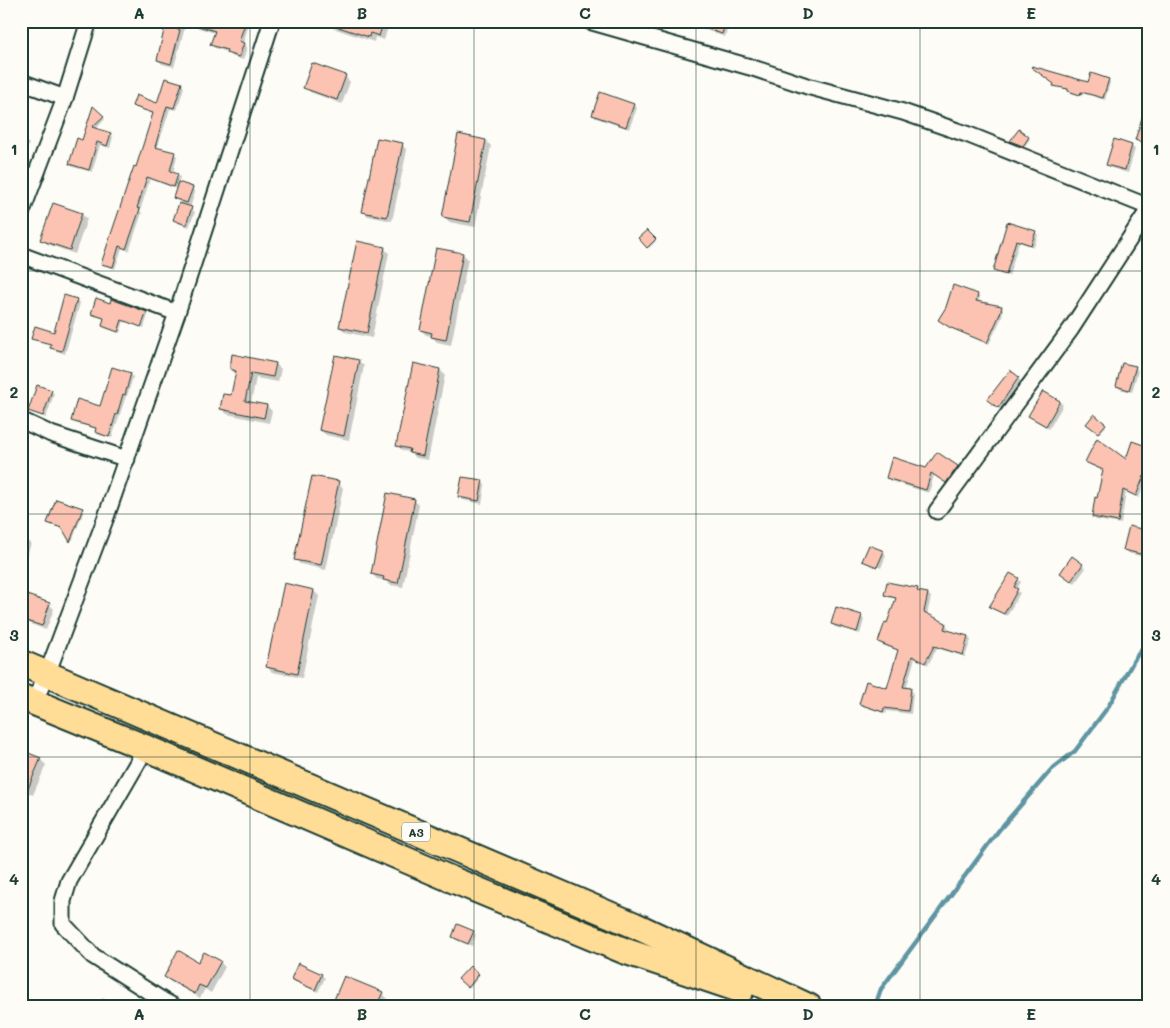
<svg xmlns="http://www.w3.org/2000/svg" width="1170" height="1028" font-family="Mali,sans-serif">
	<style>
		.shadow { fill: #0003 }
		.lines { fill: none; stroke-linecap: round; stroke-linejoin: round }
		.stream { stroke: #5f95a2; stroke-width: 4.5 }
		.building { fill: #fcc3b2; stroke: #1f3d34 }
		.minor-casing { stroke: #1f3d34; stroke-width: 19 }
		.trunk-casing { stroke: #1f3d34; stroke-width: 29 }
		.minor { stroke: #fdfcf7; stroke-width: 15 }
		.trunk { stroke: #ffdd96; stroke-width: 25 }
		.grid { fill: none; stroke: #1f3d34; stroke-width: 1; stroke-opacity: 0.55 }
		.labels { text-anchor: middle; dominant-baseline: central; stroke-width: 4; stroke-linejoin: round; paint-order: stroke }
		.shield { fill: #fdfcf7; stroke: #62766e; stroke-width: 1 }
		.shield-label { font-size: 12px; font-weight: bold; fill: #1f3d34 }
		.neatline { fill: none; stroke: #1f3d34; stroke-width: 2 }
		.grid-label { font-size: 16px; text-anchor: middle; font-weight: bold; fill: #1f3d34 }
	</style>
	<rect width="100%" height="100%" fill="#fdfcf7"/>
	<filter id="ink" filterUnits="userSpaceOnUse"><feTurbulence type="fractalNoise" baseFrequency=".02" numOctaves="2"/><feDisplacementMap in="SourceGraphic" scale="10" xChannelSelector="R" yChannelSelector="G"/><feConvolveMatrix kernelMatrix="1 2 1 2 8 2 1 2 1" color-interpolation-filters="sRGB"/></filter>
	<g filter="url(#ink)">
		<!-- shadow -->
		<g class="shadow">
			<path d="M168 21H250L243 43 247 47 243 60 231 56 227 52 215 48 212 45 215 33 186 24 174 67 162 64 158 60Z"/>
			<path d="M328 21H390L384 40 375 37 374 42 333 28 328 23Z"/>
			<path d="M685 21H730L725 37 687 23Z"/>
			<path d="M345 76 350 82 342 104 310 92 305 87Z"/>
			<path d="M1108 80 1110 82 1105 100 1083 93 1082 96 1071 93 1069 90 1057 87 1054 85 1089 84Z"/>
			<path d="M181 84 184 87 177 110 170 109 157 149 174 154 177 156 173 173 178 175 180 177 178 184 192 188 195 192 190 208 195 212 189 227 178 223 175 220 181 202 178 201 174 198 177 189 150 179 140 211 142 213 129 251 122 248 115 269 106 266 103 264 137 169 154 114 137 108 134 106 158 104Z"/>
			<path d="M601 93 634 105 637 108 629 129 596 118 593 114Z"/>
			<path d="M94 108 105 119 96 129 110 134 113 137 110 148 100 145 92 172 73 167 70 164 83 141Z"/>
			<path d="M1149 114V146L1140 143 1136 140Z"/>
			<path d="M1019 131 1030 139 1024 147 1012 141Z"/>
			<path d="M21 140 26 141 29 144 21 167Z"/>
			<path d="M486 141 491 146 475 227 449 222 444 217Z"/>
			<path d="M402 145 407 150 392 221 368 216 363 211Z"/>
			<path d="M1131 146 1135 149 1128 173 1111 168 1108 164Z"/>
			<path d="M82 214 87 219 75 254 47 244 42 239Z"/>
			<path d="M1008 224 1035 232 1038 235 1034 247 1019 242 1009 276 998 273 995 270Z"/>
			<path d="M647 232 656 241 649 248 640 238Z"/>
			<path d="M384 248 389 253 372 338 345 332 340 327Z"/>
			<path d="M463 254 468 259 451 345 437 342 431 336 426 335 421 330Z"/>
			<path d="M977 295 980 297 978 303 1001 307 1003 309 1002 317 989 344 952 329 942 322Z"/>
			<path d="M76 300 80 303 65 354 54 350 49 343Z"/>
			<path d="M146 313 148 315 144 328 124 321 120 333 105 328 103 326 105 319 95 316 93 314Z"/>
			<path d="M233 356 276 364 281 369 278 382 256 378 251 403 267 406 272 411 269 423 227 414 221 409 232 397 236 375 231 369Z"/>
			<path d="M359 361 364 366 349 440 326 435 320 430Z"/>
			<path d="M414 364 440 370 445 375 428 460 416 458 410 452 403 451 398 446Z"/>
			<path d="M1135 367 1138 371 1132 392 1120 389 1117 386Z"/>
			<path d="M113 369 131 374 133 377 127 396H126L112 438 99 435 96 432 97 429 75 423 72 420 101 408Z"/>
			<path d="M1010 372 1021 381 1001 410 991 402Z"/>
			<path d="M51 391 54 394 46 418 33 413 30 410Z"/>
			<path d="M1043 392 1060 402 1063 405 1049 429 1033 419 1030 416Z"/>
			<path d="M1094 416 1106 426 1100 433 1088 424Z"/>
			<path d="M937 453 961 470 950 485 934 475 929 493 890 481 887 477 927 469Z"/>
			<path d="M1149 457V479L1147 478 1139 498 1126 492 1121 524 1096 520 1093 517 1104 471 1090 465 1087 462 1126 461Z"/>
			<path d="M482 482 485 485 482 504 463 500 459 497Z"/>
			<path d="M338 483 343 488 326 570 300 564 295 559Z"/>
			<path d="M414 500 419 505 403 587 390 585 386 581 377 579 372 574Z"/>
			<path d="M56 501 84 511 72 541 64 529 49 524Z"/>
			<path d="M1149 532 1148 558 1128 553 1125 550Z"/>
			<path d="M21 537 27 539 31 544 26 558 23 556 21 560Z"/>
			<path d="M883 552 886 555 881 568 866 562V563L864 561Z"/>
			<path d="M1072 558 1086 568 1075 583 1065 576Z"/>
			<path d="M1018 579 1021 582 1016 590 1020 593 1007 616 993 609Z"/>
			<path d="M917 589 921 593 928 594 931 597 927 615 946 624 948 627 947 631 968 637 971 640 965 657 937 648 928 665 915 658 906 689 910 690 913 692 911 714 887 711 886 714 863 706 860 703 888 689 899 651 882 645 879 642 888 625 897 599 888 597 885 594Z"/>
			<path d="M314 591 319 596 302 678 272 672 267 667Z"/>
			<path d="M21 594 50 605 54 609 46 630 21 620Z"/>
			<path d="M861 616 864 620 860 634 835 627 832 624Z"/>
			<path d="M21 751 41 760 46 765 33 795 21 790Z"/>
			<path d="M473 932 476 935 472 946 456 940 453 936Z"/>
			<path d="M220 962 225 967 211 993 205 989 200 998 171 982 166 977 199 963Z"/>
			<path d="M470 968 479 976 470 988 460 979Z"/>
			<path d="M321 975 325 978 318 992 295 982 292 979Z"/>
			<path d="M382 993 387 998 383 1007H335Z"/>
			<path d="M103 998 116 1007H98Z"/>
		</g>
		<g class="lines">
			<!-- stream -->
			<path class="stream" d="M875 1007 881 989 999 830 1051 770 1075 751 1108 707 1134 660 1149 639"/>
		</g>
		<!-- building -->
		<g class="building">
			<path d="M192 21H246L239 41 244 43 239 57 226 53 227 50 210 45 215 31 192 24Z"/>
			<path d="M327 21H384L379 36 370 33 369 37 326 23Z"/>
			<path d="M689 21H726L722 34 689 23Z"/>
			<path d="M165 26 180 30 171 64 157 60Z"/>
			<path d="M312 63 346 75 337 100 303 88Z"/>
			<path d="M1032 66 1088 82 1091 73 1109 79 1103 98 1081 92 1080 95 1068 91V89L1053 86 1054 84 1031 67Z"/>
			<path d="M165 78 182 83 174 108 167 106 155 147 175 152 170 171 178 174 174 187 147 177 137 208 140 209 126 249 119 246 113 267 101 264 134 166 136 167 153 113 132 106 136 95 157 103Z"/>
			<path d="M600 92 634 104 626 127 592 115Z"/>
			<path d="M1146 105H1149V145L1135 140Z"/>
			<path d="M93 106 104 116 92 127 111 133 107 146 97 142 89 170 69 164 77 138 82 140Z"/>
			<path d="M1019 129 1029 137 1023 146 1010 141Z"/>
			<path d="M458 134 486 140 470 222 442 217Z"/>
			<path d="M377 138 403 143 387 217 362 212Z"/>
			<path d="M1114 139 1132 145 1125 170 1106 165Z"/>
			<path d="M178 182 193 187 187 203 173 198Z"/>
			<path d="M53 203 82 213 70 250 40 240Z"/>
			<path d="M179 203 192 207 186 225 173 220Z"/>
			<path d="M1007 222 1036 231 1031 245 1016 240 1006 275 993 271Z"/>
			<path d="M647 230 656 239 647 248 638 238Z"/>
			<path d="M357 241 385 247 367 333 339 327Z"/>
			<path d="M436 248 463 253 446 340 431 337 432 333 420 330Z"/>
			<path d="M953 285 978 294 976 301 1002 306 1000 314 987 343 949 327 938 320 946 307Z"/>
			<path d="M64 295 77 299 62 351 50 348 51 344 31 339 35 326 54 332Z"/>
			<path d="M96 298 110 303 111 299 147 312 141 327 122 320 118 332 102 326 104 318 91 314Z"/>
			<path d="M232 354 276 363 273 377 251 373 245 401 267 405 264 418 220 409 223 394 231 395 236 371 230 369Z"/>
			<path d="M335 355 359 360 344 436 319 430Z"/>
			<path d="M413 363 440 369 423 456 409 453 410 449 396 446Z"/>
			<path d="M1122 363 1136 366 1129 390 1116 386Z"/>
			<path d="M112 367 131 373 125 395 123 394 117 415 116 414 109 437 95 432 96 428 71 421 77 399 100 406Z"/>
			<path d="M1010 370 1019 377 998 408 987 400Z"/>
			<path d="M37 385 52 390 43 416 28 411Z"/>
			<path d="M1043 391 1060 401 1046 426 1028 416Z"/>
			<path d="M1094 414 1106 424 1098 433 1086 424Z"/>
			<path d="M1097 438 1126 459 1132 441 1149 447V478L1144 476 1136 496 1123 490 1118 522 1092 517 1095 497 1097 498 1103 470 1085 462Z"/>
			<path d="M937 452 958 466 946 483 931 473 926 490 886 478 892 457 926 468Z"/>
			<path d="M312 476 339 481 321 565 294 560Z"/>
			<path d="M462 477 483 480 479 501 458 497Z"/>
			<path d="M387 493 415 499 398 583 383 580 384 577 371 574Z"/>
			<path d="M56 499 83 508 70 542 62 528 47 523Z"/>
			<path d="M1129 526 1149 531V539L1145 555 1123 550Z"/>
			<path d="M869 545 884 551 877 567 862 561Z"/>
			<path d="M1072 556 1083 564 1071 581 1060 573Z"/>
			<path d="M1010 573 1019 578 1014 587 1018 589 1004 614 989 607Z"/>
			<path d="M887 582 918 588 917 591 928 593 924 612 946 623 944 629 968 636 963 655 934 646 925 663 912 656 903 687 911 688 908 711 884 708 883 712 859 704 866 681 887 688 898 650 878 642 885 622 887 623 896 598 884 595Z"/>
			<path d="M284 583 314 590 297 674 266 667Z"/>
			<path d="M21 593 50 603 42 626 21 619Z"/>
			<path d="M836 607 862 615 857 632 831 624Z"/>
			<path d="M21 750 41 758 21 805Z"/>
			<path d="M457 924 474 931 468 944 452 937Z"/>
			<path d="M178 950 198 962 204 952 221 961 206 988 199 985 195 994 164 977Z"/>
			<path d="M298 963 322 974 315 990 291 979Z"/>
			<path d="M470 966 479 974 468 988 458 979Z"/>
			<path d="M344 976 383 992 376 1007H331Z"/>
		</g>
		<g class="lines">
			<!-- minor casing -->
			<g class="minor-casing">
				<g id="minor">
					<path d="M589 21 750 67 807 86 903 112 969 135 1149 207"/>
					<path d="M21 82 65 98"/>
					<path d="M21 214 65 98 89 21"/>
					<path d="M21 255 177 313"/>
					<path d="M21 420 51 434 127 459"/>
					<path d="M937 511 1071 329 1149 209"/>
					<path d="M34 702 47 674 106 517 177 313 272 21"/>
					<path d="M146 748 69 881 63 901V924L93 956 162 1000 175 1007"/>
				</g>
			</g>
			<!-- trunk casing -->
			<g class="trunk-casing">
				<g id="trunk">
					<path d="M21 663 634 925 809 1007"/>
					<path d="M21 697 146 748 446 877 625 951 741 990"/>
				</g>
			</g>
			<!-- minor -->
			<use href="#minor" class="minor"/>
			<!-- trunk -->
			<use href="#trunk" class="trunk"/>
		</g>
	</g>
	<!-- grid -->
	<path class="grid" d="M250 21V1007M474 21V1007M696 21V1007M920 21V1007M21 271H1149M21 514H1149M21 757H1149"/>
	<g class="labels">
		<!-- shield labels -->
		<rect class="shield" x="402" y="822.5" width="28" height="19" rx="4"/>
		<g class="shield-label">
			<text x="416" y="832">A3</text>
		</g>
	</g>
	<!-- margin -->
	<rect width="1170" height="1028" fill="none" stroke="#fdfcf7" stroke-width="55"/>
	<rect x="28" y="28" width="1114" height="972" class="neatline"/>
	<g class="grid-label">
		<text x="139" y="19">A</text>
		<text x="362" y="19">B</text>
		<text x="585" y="19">C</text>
		<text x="808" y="19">D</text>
		<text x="1031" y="19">E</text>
		<text x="14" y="155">1</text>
		<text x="1156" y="155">1</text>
		<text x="14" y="398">2</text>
		<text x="1156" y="398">2</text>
		<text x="14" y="641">3</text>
		<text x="1156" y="641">3</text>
		<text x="14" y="885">4</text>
		<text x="1156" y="885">4</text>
		<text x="139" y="1020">A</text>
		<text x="362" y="1020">B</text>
		<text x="585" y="1020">C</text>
		<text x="808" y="1020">D</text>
		<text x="1031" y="1020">E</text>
	</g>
</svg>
